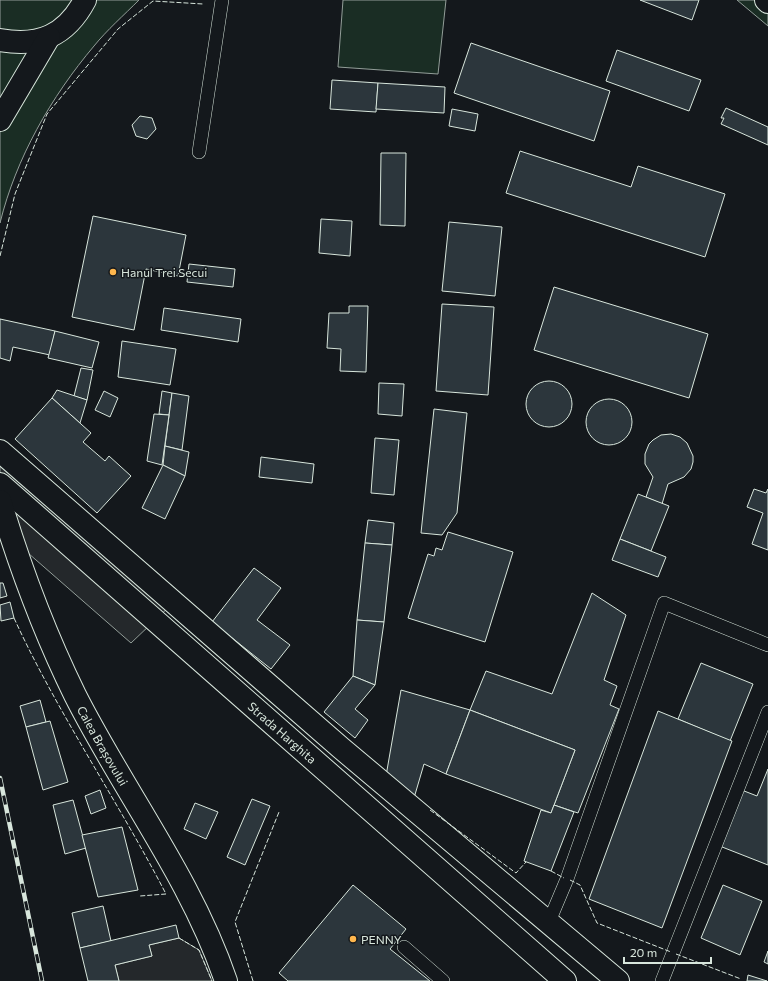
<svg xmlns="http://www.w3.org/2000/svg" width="768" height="981" font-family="Commissioner,sans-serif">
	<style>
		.green { fill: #1a2d24; stroke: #939e99 }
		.parking { fill: #24282b; stroke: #939e99 }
		.building { fill: #2c363c; stroke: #d8e6dc }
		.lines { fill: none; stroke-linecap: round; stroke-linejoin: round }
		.lane-casing { stroke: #d8e6dc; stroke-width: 14 }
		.street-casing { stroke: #d8e6dc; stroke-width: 24 }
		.primary-casing { stroke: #d8e6dc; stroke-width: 24 }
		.lane { stroke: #14181c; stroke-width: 13 }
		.street { stroke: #14181c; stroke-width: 22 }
		.primary { stroke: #14181c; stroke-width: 22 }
		.rail-casing { stroke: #d8e6dc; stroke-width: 4.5 }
		.rail { stroke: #14181c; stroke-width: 3; stroke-dasharray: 9; stroke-linecap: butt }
		.fence { stroke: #d8e6dc; stroke-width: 1; stroke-dasharray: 5 2; stroke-linecap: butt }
		.poi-dot { fill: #ffb74d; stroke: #14181c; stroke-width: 1.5 }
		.labels { text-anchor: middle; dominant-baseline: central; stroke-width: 3; stroke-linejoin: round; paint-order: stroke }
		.poi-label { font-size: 12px; fill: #d8e6dc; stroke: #14181c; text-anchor: start }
		.street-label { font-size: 12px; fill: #d8e6dc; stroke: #14181c }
	</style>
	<rect width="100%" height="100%" fill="#14181c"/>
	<!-- green -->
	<g class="green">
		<path d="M0 0H139C124 15 107 30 94 46 51 97 16 158 0 223Z"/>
		<path d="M343 0H446L438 74 338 67Z"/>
		<path d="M737 0H768V26Z"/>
	</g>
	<!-- parking -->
	<g class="parking">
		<path d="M0 451 173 603 131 643 12 539 0 505Z"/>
		<path d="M179 938 199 950 212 981H119L115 965 152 956 149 945Z"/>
	</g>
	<!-- building -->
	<g class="building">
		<path d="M640 0H699L692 20Z"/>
		<path d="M471 43 610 91 594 141 454 93Z"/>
		<path d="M617 50 701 80 689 111 606 81Z"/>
		<path d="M332 80 378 83 376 112 330 109Z"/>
		<path d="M378 83 445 87 444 113 376 109Z"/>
		<path d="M726 108 768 127V145L721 124 724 118H721Z"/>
		<path d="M452 109 478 114 475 131 449 126Z"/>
		<path d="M140 116 152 118 156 129 147 139 136 136 132 125Z"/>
		<path d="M520 151 631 187 638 166 725 194 705 257 506 193Z"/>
		<path d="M381 153H406L405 226 380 225Z"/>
		<path d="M93 216 186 235 178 276 146 269 134 330 72 317Z"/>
		<path d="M321 219 352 221 350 256 319 253Z"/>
		<path d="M449 222 502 227 495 296 442 291Z"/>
		<path d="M189 264 235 269 233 287 187 282Z"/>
		<path d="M554 287 708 334 689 398 534 350Z"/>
		<path d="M442 304 494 307 488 395 436 391Z"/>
		<path d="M349 306H368L366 372 340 371 341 349 327 348 329 313H349Z"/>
		<path d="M164 308 241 319 238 342 161 330Z"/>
		<path d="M0 319 55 331 50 355 13 347 10 361 0 358Z"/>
		<path d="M55 331 99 342 92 368 48 358Z"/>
		<path d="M122 341 176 349 170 385 118 377Z"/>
		<path d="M81 368 93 370 87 400 74 396Z"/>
		<circle cx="549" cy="404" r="23"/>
		<path d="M379 383 404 384 402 416 378 414Z"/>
		<path d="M57 390 87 400 80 423 52 398Z"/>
		<path d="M104 391 118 398 110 417 95 410Z"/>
		<path d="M162 391 172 393 169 415 159 414Z"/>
		<path d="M172 393 189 396 182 450 165 446Z"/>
		<path d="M52 398 91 433 83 442 105 461 109 456 131 476 97 513 15 439Z"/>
		<circle cx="609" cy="422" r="23"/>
		<path d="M434 409 467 413 457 513 442 535 421 533Z"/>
		<path d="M154 414 169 415 162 465 147 461Z"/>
		<path d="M671 434 680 437 687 443 693 456V462L691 469 684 477 668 484 662 504 646 497 653 477 645 464V454L649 444 653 440 661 435Z"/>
		<path d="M375 438 399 440 394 495 371 493Z"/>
		<path d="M165 446 189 452 185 476 163 465Z"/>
		<path d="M261 457 314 464 312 483 259 477Z"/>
		<path d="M163 465 185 476 165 519 142 508Z"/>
		<path d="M754 489 766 493 768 489V550L752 544 763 513 747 507Z"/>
		<path d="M638 494 669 506 651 551 620 539Z"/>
		<path d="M368 520 394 523 392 545 365 543Z"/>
		<path d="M448 532 513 552 485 642 408 618 428 554 434 556 436 548 442 550Z"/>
		<path d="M620 539 666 557 658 577 612 560Z"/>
		<path d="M365 543 392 545 384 622 357 620Z"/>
		<path d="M254 568 281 588 257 620 290 645 271 669 212 622Z"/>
		<path d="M0 583H3L7 596 0 598Z"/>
		<path d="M592 593 626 615 604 680 617 686 610 705 619 709 578 813 554 805 575 750 470 710 486 671 552 694Z"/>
		<path d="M10 602 14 618 1 621 0 605Z"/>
		<path d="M357 620 384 622 375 685 353 676Z"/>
		<path d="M701 663 753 684 730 741 678 719Z"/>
		<path d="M353 676 375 685 355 709 368 720 355 738 324 712Z"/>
		<path d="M401 690 470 710 446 774 424 764 414 798 386 776Z"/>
		<path d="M40 700 46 722 26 727 20 706Z"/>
		<path d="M470 710 575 750 551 813 446 774Z"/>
		<path d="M658 711 732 741 662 928 589 899Z"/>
		<path d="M50 721 68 782 43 790 26 727Z"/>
		<path d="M768 769V865L717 845 739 789 757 796Z"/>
		<path d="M100 790 106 808 91 814 85 796Z"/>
		<path d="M252 799 270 806 245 865 227 857Z"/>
		<path d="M73 800 86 848 65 854 53 805Z"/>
		<path d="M195 803 218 812 206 839 184 829Z"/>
		<path d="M554 805 574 812 551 871 524 861 541 810 551 813Z"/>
		<path d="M122 827 138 890 98 897 82 835Z"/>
		<path d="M353 885 406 929 390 949 430 981H288L279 973Z"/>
		<path d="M723 885 762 901 740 955 701 938Z"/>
		<path d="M103 906 111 941 80 948 72 913Z"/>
		<path d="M176 925 179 938 149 945 152 956 115 965 119 981H88L80 948Z"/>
		<path d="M768 951V964L764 962Z"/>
		<path d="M748 975 767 981H747Z"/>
	</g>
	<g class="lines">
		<!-- lane casing -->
		<g class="lane-casing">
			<g id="lane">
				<path d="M199 152 222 0"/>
				<path d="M548 924 567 879 664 603 768 645"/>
				<path d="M404 947 443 981"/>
				<path d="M662 981 768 712"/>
			</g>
		</g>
		<!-- street casing -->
		<g class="street-casing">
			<path id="street" d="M0 451 341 748 618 981"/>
		</g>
		<!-- primary casing -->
		<g class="primary-casing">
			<g id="primary">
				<path d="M766 0 768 2"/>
				<path d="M0 40C39 47 66 36 85 0"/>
				<path d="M0 120 49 37"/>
				<path id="s1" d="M0 484 565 981"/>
				<path id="s2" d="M0 501C20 567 44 632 75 695 124 792 191 878 226 981"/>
			</g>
		</g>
		<!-- lane -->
		<use href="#lane" class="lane"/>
		<!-- street -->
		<use href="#street" class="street"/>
		<!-- primary -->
		<use href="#primary" class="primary"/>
		<!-- rail casing -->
		<g class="rail-casing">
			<path id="rail" d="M0 778 42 981"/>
		</g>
		<!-- rail -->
		<use href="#rail" class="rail"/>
		<!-- fence -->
		<g class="fence">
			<path d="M0 256 15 194 47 114 118 29 153 1 203 4"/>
			<path d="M14 618C58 714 118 801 166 894L140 896"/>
			<path d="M430 810 516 873 526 862"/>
			<path d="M551 871 564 878"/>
			<path d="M570 880 580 885 597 923 671 952"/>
			<path d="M179 938 199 950 212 981"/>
			<path d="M676 954 741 979"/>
			<path d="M253 981 235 922 279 812"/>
		</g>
	</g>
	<!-- markers -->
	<g class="poi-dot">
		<circle cx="113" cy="272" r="4"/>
		<circle cx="353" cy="939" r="4"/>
	</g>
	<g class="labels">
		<!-- poi labels -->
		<g class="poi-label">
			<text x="121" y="272">Hanul Trei Secui</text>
			<text x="361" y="939">PENNY</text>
		</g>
		<!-- street labels -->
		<g class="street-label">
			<text stroke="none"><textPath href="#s1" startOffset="376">Strada Harghita</textPath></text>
			<text stroke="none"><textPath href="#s2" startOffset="266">Calea Brașovului</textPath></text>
		</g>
	</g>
	<!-- scale -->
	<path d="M624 957v6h87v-6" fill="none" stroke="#d8e6dc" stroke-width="2"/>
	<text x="630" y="957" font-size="12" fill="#d8e6dc" stroke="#14181c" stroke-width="3" paint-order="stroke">20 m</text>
</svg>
